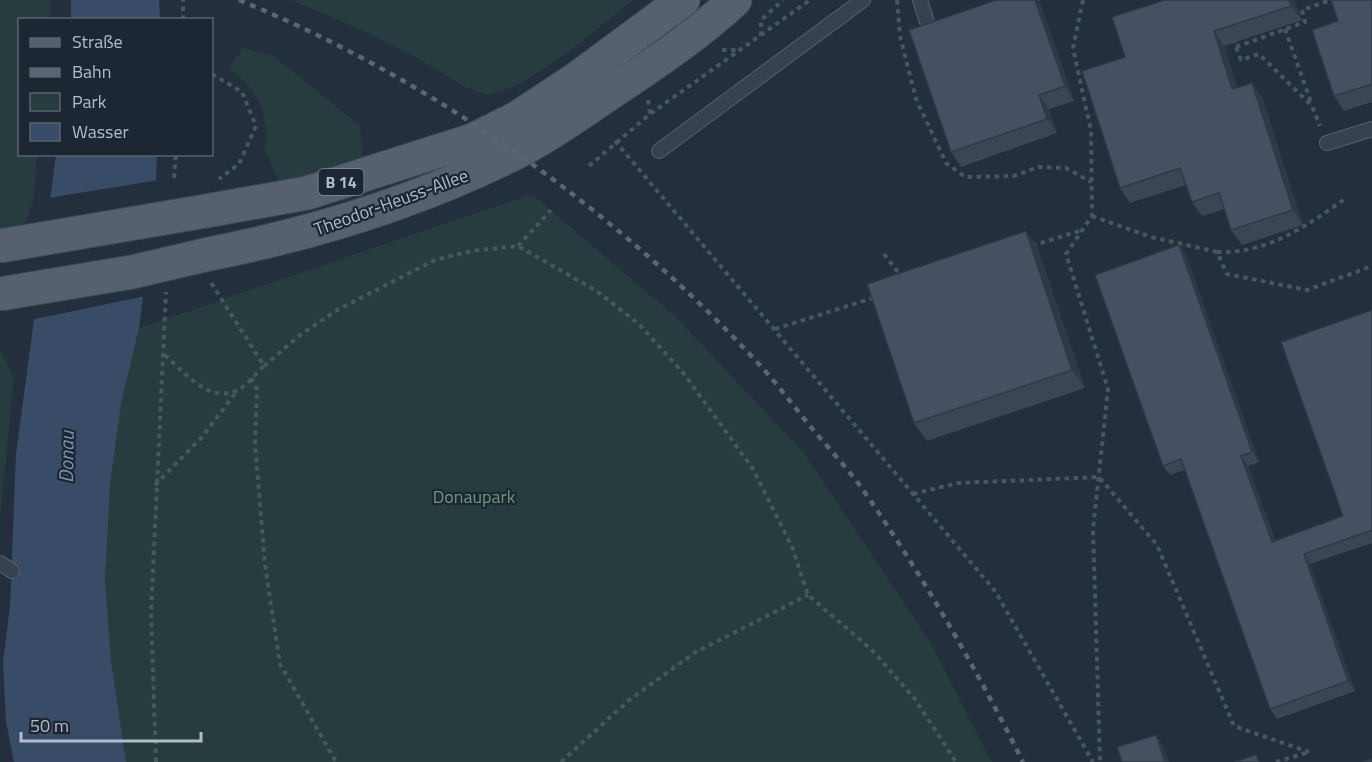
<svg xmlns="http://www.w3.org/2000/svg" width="1372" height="762" font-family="'Titillium Web',sans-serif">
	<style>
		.green { fill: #263c3f }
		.water { fill: #394c67 }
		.pier { fill: #242f3e }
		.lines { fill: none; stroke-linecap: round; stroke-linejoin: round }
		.lane-casing { stroke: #565f6c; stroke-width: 16 }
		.primary-casing { stroke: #414a57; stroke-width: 35 }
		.path { stroke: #44595c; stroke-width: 4; stroke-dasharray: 4.5 4.5; stroke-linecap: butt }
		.lane { stroke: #38414e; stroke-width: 14 }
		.primary { stroke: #56606e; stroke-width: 33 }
		.rail { stroke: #5a6575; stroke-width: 4.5; stroke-dasharray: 6 6; stroke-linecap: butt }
		.primary-bridge-casing { stroke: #414a57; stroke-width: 35; stroke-linecap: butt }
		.primary-bridge { stroke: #56606e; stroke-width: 33 }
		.wall { fill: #3b4654 }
		.shaded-wall { fill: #303945 }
		.building { fill: #455162; stroke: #303945; stroke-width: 1.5 }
		.labels { text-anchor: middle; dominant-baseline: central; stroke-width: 4.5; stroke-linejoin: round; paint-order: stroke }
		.shield { fill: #1d2633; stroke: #878f9c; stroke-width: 1.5 }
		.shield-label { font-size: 16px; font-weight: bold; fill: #b4bcc9 }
		.street-label { font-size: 18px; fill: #b4bcc9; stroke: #1d2633 }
		.park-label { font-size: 18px; fill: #6b9a76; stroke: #1d2633 }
		.water-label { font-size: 20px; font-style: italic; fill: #7c92b1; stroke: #1d2633 }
	</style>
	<rect width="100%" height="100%" fill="#242f3e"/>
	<!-- green -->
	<g class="green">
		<path d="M0 0H50L51 19 20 20V154L37 155 33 202 23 228 0 235Z"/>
		<path d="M290 0H633C602 25 526 92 488 94 470 94 439 70 423 61 380 38 335 17 290 0Z"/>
		<path d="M243 48 274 56 360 126 363 156 341 169 282 187 265 151 266 128 262 106 250 87 229 68Z"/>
		<path d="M532 194 677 318 804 453 930 642 992 762H126C100 647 99 520 121 404 125 378 133 353 139 328Z"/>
		<path d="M0 350 14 378 0 518Z"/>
	</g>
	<!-- water -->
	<g class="water">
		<path d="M71 0H159L160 19H71Z"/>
		<path d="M56 155H157L154 213 139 328 121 404 110 484 105 580 111 661 126 762H14L6 722 3 662 10 606 16 454Z"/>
	</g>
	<!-- pier -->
	<path class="pier" d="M159 180 146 296 30 320 48 198Z"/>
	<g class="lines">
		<!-- lane casing -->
		<g class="lane-casing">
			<g id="lane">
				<path d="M920 0 930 31"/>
				<path d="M1327 143 1372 129"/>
				<path d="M659 151 863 0"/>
				<path d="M0 563 12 571"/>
			</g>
		</g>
		<!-- primary casing -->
		<g class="primary-casing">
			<g id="primary">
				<path d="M206 211 307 193 473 140 517 118 576 79 683 0"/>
				<path d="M209 254C311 234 413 203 507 157 545 139 580 113 615 90 657 62 698 34 735 0"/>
			</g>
		</g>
		<!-- path -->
		<g class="path">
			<path d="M897 0 900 36 916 99 946 163 965 177 1014 176 1038 167 1066 168 1091 182"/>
			<path d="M1083 0 1073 48 1091 131 1092 216 1066 254 1108 389 1093 529 1100 762"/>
			<path d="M183 20V0"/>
			<path d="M1285 29 1312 105"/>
			<path d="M761 36V20L783 0"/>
			<path d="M1233 39 1241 60 1259 54 1312 106 1320 126"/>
			<path d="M1236 47 1305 22 1302 10 1331 0"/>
			<path d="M722 50H741"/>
			<path d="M212 74 242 92 256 126 239 164 219 179"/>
			<path d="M648 100 650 114"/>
			<path d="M615 141 995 591 1093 762"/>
			<path d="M589 166 650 114 810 0"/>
			<path d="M174 178 176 154"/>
			<path d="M1092 216 1151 237 1217 252 1227 274 1307 290 1372 266"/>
			<path d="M518 246 551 210"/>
			<path d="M1032 246 1082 230"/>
			<path d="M1217 252C1267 254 1307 226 1346 198"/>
			<path d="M884 254 901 276"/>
			<path d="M775 329 876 297"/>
			<path d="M165 355C184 372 207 402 236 391 246 387 256 373 264 366L210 281"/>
			<path d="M264 366 300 335 339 309 435 260 471 251 518 246 595 290 639 324 684 374 753 469 792 547 808 595 872 650 915 699 956 762"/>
			<path d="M251 378 257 389 255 444 265 565 280 664 336 762"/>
			<path d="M155 485 202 437 237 391"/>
			<path d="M913 494 958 483 1099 477 1157 545 1234 726 1309 752"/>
			<path d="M156 762 151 613 166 292"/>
			<path d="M561 762 628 701 694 653 808 595"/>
			<path d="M1276 762 1309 752"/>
		</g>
		<!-- lane -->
		<use href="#lane" class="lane"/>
		<!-- primary -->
		<use href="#primary" class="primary"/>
		<!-- rail -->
		<path class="rail" d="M239 0C430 78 616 210 756 361 775 381 792 404 810 426 830 450 853 474 870 500 927 583 978 672 1023 762"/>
		<!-- primary-bridge casing -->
		<g class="primary-bridge-casing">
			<g id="primary-bridge">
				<path d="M0 246 206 211"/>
				<path d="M0 294 132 272 209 254"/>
			</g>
		</g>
		<!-- primary-bridge -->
		<use href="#primary-bridge" class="primary-bridge"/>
	</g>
	<!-- wall -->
	<g class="wall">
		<path d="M996 0H1039L1074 101 1049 109 1057 133 961 167 951 152Z"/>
		<path d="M1294 0 1302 20 1224 46 1237 87 1252 83 1262 97 1303 225 1242 245 1231 230 1225 209 1202 216 1192 202 1186 185 1130 203 1120 188 1125 57Z"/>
		<path d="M1372 0V102L1344 111 1334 96 1338 21Z"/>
		<path d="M1026 231 1038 249 1085 388 927 441 914 423Z"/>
		<path d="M1179 245 1186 255 1259 462 1248 466 1275 540 1343 516 1372 310V543L1310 564 1355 691 1277 719 1270 709 1185 470 1170 475 1163 466Z"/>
	</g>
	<!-- shaded-wall -->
	<g class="shaded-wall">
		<path d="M1035 0H1039L1040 2 1074 101 1065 86Z"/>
		<path d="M1289 0H1294L1302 20 1291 6Z"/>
		<path d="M1214 31 1224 46 1243 104 1232 89Z"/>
		<path d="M1252 83 1262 97 1303 225 1293 210Z"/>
		<path d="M1039 95 1049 109 1057 133 1047 119Z"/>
		<path d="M1026 231 1038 249 1085 388 1072 370Z"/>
		<path d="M1179 245 1186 255 1259 462 1252 452Z"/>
		<path d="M1241 456 1248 466 1278 551 1272 542Z"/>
		<path d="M1304 554 1310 564 1355 691 1348 681Z"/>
		<path d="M1156 735 1163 745 1169 762H1165Z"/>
	</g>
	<!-- building -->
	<g class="building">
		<path d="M996 0H1035L1065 86 1039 95 1047 119 951 152 909 30Z"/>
		<path d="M1165 0H1289L1291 6 1214 31 1232 89 1252 83 1293 210 1231 230 1219 193 1192 202 1180 168 1120 188 1082 71 1125 57 1112 17Z"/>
		<path d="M1331 0H1372V84L1334 96 1312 30 1338 21Z"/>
		<path d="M1026 231 1072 370 914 423 867 284Z"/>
		<path d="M1179 245 1252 452 1241 456 1272 542 1343 516 1281 342 1372 310V530L1304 554 1348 681 1270 709 1181 459 1163 466 1095 275Z"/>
		<path d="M1156 735 1165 762H1122L1117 747Z"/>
		<path d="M1256 755 1259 762H1234Z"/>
		<path d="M1372 759V762H1362Z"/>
	</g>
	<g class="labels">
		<!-- shield labels -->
		<rect class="shield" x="318.5" y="169" width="45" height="26" rx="4.5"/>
		<g class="shield-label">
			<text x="341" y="182">B 14</text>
		</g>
		<!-- street labels -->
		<g class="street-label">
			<text transform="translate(391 202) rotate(-20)">Theodor-Heuss-Allee</text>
		</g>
		<!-- park labels -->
		<g class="park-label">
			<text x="474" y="496">Donaupark</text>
		</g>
		<!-- water labels -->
		<g class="water-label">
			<text transform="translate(66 457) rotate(-89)">Donau</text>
		</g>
	</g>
	<!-- legend -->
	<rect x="18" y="18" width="195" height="138" fill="#1d2633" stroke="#59626f" stroke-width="1.5"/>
	<rect x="30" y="38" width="30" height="9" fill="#56606e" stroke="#59626f" stroke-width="1.5"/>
	<text x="72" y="48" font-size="18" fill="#b4bcc9">Straße</text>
	<rect x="30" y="68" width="30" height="9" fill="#5a6575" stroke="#59626f" stroke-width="1.5"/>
	<text x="72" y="78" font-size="18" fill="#b4bcc9">Bahn</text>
	<rect x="30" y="93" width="30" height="18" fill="#263c3f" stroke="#59626f" stroke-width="1.5"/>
	<text x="72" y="108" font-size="18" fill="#b4bcc9">Park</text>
	<rect x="30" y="123" width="30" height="18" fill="#394c67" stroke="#59626f" stroke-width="1.5"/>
	<text x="72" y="138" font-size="18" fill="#b4bcc9">Wasser</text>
	<!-- scale -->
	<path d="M21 732v9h180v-9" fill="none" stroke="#b4bcc9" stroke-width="3"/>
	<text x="30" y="732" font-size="18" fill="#b4bcc9" stroke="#1d2633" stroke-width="4.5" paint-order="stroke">50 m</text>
</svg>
